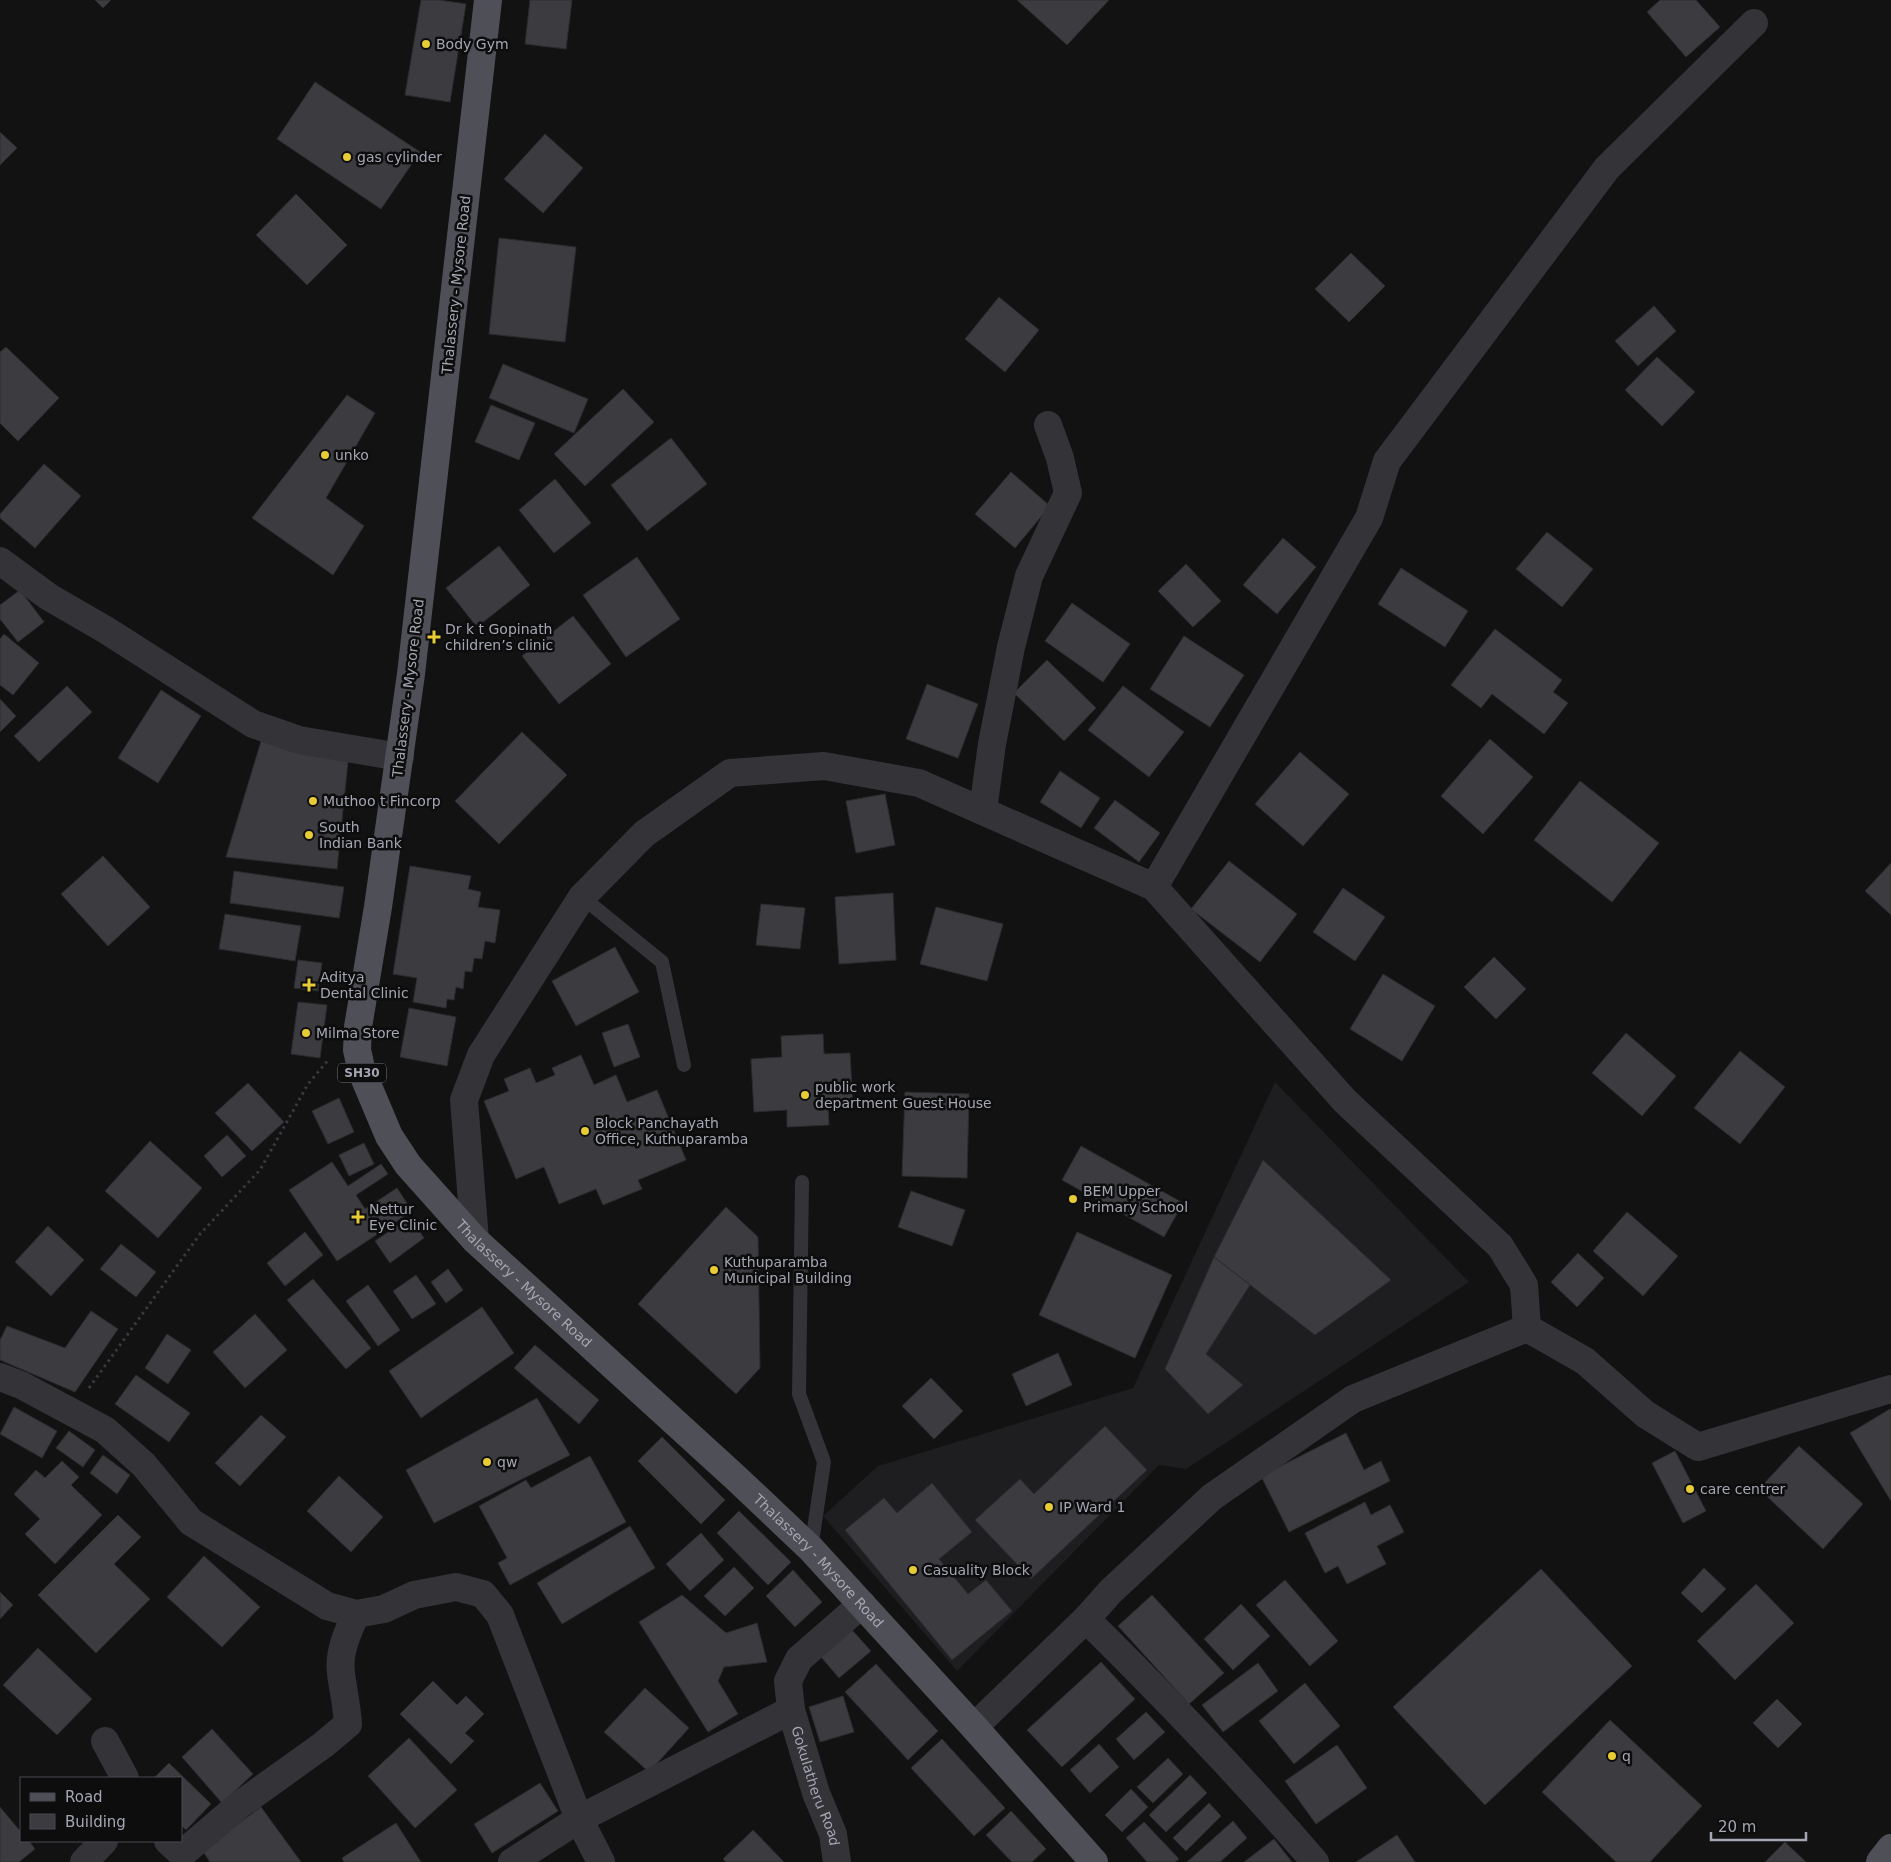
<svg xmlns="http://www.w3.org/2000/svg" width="1891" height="1862" font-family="'DejaVu Sans',sans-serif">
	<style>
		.built { fill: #1e1e20 }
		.building { fill: #3c3c40; stroke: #2c2c2f }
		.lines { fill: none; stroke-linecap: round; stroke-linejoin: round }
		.path { stroke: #393a3f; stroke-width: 3; stroke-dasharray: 2.5 4; stroke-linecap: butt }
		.lane { stroke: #333338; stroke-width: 14 }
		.street { stroke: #333338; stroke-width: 28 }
		.primary { stroke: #4f4f57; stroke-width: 28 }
		.poi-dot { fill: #e7cc36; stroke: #0d0d0e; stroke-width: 2 }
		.labels { text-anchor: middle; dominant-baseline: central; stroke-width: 5; stroke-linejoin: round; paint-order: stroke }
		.shield { fill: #0d0d0e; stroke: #777882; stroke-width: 1 }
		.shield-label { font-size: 12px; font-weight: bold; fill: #a4a6b3 }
		.poi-label { font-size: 14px; fill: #a4a6b3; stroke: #0d0d0e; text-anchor: start }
		.street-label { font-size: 14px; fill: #a4a6b3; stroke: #0d0d0e }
	</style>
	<rect width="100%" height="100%" fill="#121213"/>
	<!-- built -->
	<path class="built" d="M1275 1082 1469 1282 1186 1469 1159 1465 957 1671 823 1516 878 1466 1133 1388Z"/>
	<!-- building -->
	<g class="building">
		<path d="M95 0H111L103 8Z"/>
		<path d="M421 0H439L466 4 450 102 405 95Z"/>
		<path d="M530 0H572L566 49 525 44Z"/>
		<path d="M1017 0H1109L1067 45Z"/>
		<path d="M1660 0H1696L1720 27 1686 57 1647 12Z"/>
		<path d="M315 82 420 152 381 209 277 139Z"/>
		<path d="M0 132 17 148 0 165Z"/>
		<path d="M545 134 583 168 543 213 504 179Z"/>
		<path d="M296 194 347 245 307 285 256 235Z"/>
		<path d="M499 238 576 247 565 342 489 334Z"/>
		<path d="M1351 253 1385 286 1349 322 1315 289Z"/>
		<path d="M999 297 1039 330 1005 372 965 339Z"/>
		<path d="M1654 306 1676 331 1638 366 1615 341Z"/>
		<path d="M6 347 59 398 18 441 0 423V352Z"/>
		<path d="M1657 357 1695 392 1662 426 1625 390Z"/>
		<path d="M503 364 588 399 574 433 489 398Z"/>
		<path d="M623 389 654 422 585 486 554 454Z"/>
		<path d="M347 395 375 413 326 498 364 526 333 575 252 518Z"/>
		<path d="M491 405 535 423 519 460 475 442Z"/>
		<path d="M671 438 707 484 647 531 611 485Z"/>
		<path d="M44 464 81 496 35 548 0 518V514Z"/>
		<path d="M1011 472 1050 506 1015 548 975 514Z"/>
		<path d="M555 479 591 523 554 553 519 510Z"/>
		<path d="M1547 532 1593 569 1562 607 1516 569Z"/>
		<path d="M1283 538 1316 567 1277 614 1243 585Z"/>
		<path d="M499 546 530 585 477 627 446 588Z"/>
		<path d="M637 557 680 619 626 657 583 595Z"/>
		<path d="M1186 564 1221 601 1193 627 1158 591Z"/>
		<path d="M1401 568 1468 611 1445 647 1378 604Z"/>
		<path d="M20 590 44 622 18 642 0 619V605Z"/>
		<path d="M1072 603 1130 644 1103 682 1045 641Z"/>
		<path d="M573 616 611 664 559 704 522 656Z"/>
		<path d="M1495 629 1562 680 1553 692 1568 703 1544 734 1492 694 1481 708 1451 685Z"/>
		<path d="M4 634 39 663 13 695 0 685V639Z"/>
		<path d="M1184 636 1244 675 1210 727 1150 689Z"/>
		<path d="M1047 660 1096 708 1064 741 1014 693Z"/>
		<path d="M927 684 978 704 958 758 906 739Z"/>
		<path d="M67 686 92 712 39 762 14 736Z"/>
		<path d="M1123 686 1184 732 1149 777 1088 730Z"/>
		<path d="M161 690 201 716 158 783 118 758Z"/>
		<path d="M0 699 16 716 0 732Z"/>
		<path d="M522 732 567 775 499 844 455 801Z"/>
		<path d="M262 738 348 761 337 869 226 857Z"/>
		<path d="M1490 739 1533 777 1483 834 1441 796Z"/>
		<path d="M1300 752 1349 794 1303 846 1255 804Z"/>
		<path d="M1060 771 1100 798 1081 828 1040 802Z"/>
		<path d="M1580 781 1659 843 1612 902 1534 840Z"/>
		<path d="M885 794 895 845 856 853 846 801Z"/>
		<path d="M1115 800 1160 833 1139 862 1094 828Z"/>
		<path d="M103 856 150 907 108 946 61 894Z"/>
		<path d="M1229 861 1297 914 1260 962 1191 909Z"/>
		<path d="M1891 863V915L1865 891Z"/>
		<path d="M410 866 471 876 468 889 481 892 478 907 500 910 495 943 485 941 482 959 474 958 472 972 465 971 463 989 456 987 454 1000 447 999 446 1008 413 1002 417 978 393 974Z"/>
		<path d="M234 871 344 887 339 918 230 903Z"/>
		<path d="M1343 888 1385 917 1355 961 1313 932Z"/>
		<path d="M893 893 896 960 839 964 835 897Z"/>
		<path d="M761 904 805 908 800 949 756 945Z"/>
		<path d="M936 907 1003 924 987 981 920 964Z"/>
		<path d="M225 914 301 926 295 961 219 949Z"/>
		<path d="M615 947 639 992 576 1026 552 981Z"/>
		<path d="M1494 957 1526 989 1496 1019 1464 987Z"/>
		<path d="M298 960 322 963 318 991 294 988Z"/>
		<path d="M1383 974 1435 1006 1402 1061 1350 1029Z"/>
		<path d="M298 1002 327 1005 320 1058 291 1054Z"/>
		<path d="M409 1008 456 1017 447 1066 400 1057Z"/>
		<path d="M628 1024 640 1057 614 1067 602 1033Z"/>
		<path d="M1626 1033 1676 1076 1642 1116 1592 1073Z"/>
		<path d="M823 1034 824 1054 850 1053 853 1106 828 1107 829 1125 787 1127V1110L754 1112 751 1059 782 1057 781 1036Z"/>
		<path d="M1740 1051 1785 1087 1740 1144 1694 1108Z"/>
		<path d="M581 1055 594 1085 616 1075 627 1102 657 1090 686 1160 638 1180 642 1189 603 1205 596 1189 559 1204 544 1167 516 1179 484 1101 509 1091 504 1079 530 1068 536 1083 555 1075 552 1068Z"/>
		<path d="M248 1083 284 1122 252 1151 215 1113Z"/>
		<path d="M905 1092 969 1094 967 1178 902 1176Z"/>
		<path d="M339 1098 354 1132 328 1144 312 1111Z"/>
		<path d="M227 1135 246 1156 222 1177 204 1156Z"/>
		<path d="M150 1141 202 1188 158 1238 105 1191Z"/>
		<path d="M364 1143 374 1164 349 1176 339 1155Z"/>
		<path d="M1081 1146 1183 1203 1164 1237 1062 1180Z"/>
		<path d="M1263 1160 1391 1280 1315 1335 1214 1257Z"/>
		<path d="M332 1162 348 1186 381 1164 388 1174 356 1195 365 1209 397 1188 412 1211 337 1261 289 1190Z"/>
		<path d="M911 1191 965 1210 952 1246 898 1227Z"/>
		<path d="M726 1207 758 1237 760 1368 736 1394 638 1304Z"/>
		<path d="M1627 1212 1678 1256 1643 1296 1593 1251Z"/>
		<path d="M410 1217 424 1238 390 1263 375 1241Z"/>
		<path d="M48 1226 84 1260 51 1296 15 1262Z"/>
		<path d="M305 1232 323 1255 285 1286 267 1263Z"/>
		<path d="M1077 1232 1172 1275 1135 1358 1039 1315Z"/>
		<path d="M121 1244 156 1272 136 1297 100 1269Z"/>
		<path d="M1578 1253 1604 1278 1577 1307 1551 1282Z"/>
		<path d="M1214 1257 1250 1285 1206 1354 1243 1385 1208 1414 1165 1369Z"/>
		<path d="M448 1269 463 1290 446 1303 431 1282Z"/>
		<path d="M416 1275 436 1304 412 1319 393 1291Z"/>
		<path d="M313 1279 371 1348 346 1369 287 1300Z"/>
		<path d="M368 1285 400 1330 378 1346 346 1301Z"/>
		<path d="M482 1307 514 1353 421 1418 389 1371Z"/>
		<path d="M91 1311 118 1329 75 1392 0 1360V1340L7 1326 65 1348Z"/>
		<path d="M255 1314 287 1350 245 1388 213 1352Z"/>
		<path d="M167 1334 191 1350 168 1384 145 1368Z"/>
		<path d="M535 1345 599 1400 579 1424 514 1368Z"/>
		<path d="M1058 1353 1072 1385 1026 1406 1012 1374Z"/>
		<path d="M136 1375 190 1413 169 1442 115 1404Z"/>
		<path d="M931 1378 963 1411 934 1439 902 1406Z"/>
		<path d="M537 1398 570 1455 434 1523 406 1470Z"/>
		<path d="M14 1407 57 1431 42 1458 0 1434Z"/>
		<path d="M1890 1409 1891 1410V1501L1850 1433Z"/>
		<path d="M261 1415 286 1437 240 1486 215 1463Z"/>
		<path d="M1105 1426 1147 1470 1031 1579 975 1520 1020 1479 1034 1494Z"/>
		<path d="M69 1431 95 1450 83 1467 56 1448Z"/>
		<path d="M1346 1433 1364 1470 1381 1461 1390 1481 1289 1532 1261 1476Z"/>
		<path d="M662 1437 725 1500 701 1524 638 1461Z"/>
		<path d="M1799 1446 1863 1504 1823 1549 1759 1489Z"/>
		<path d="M1675 1451 1706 1511 1683 1523 1652 1463Z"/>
		<path d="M103 1455 130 1475 117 1494 90 1473Z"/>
		<path d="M590 1456 626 1522 510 1585 498 1563 507 1558 479 1506 526 1480 531 1488Z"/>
		<path d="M62 1461 79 1477 71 1485 102 1515 55 1564 25 1534 40 1519 14 1494 36 1470 45 1478Z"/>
		<path d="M339 1476 383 1517 351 1552 307 1511Z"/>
		<path d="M932 1483 972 1532 939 1559 968 1594 986 1580 1012 1611 952 1660 845 1530 884 1498 897 1513Z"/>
		<path d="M1365 1502 1371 1515 1390 1505 1404 1532 1377 1546 1386 1564 1347 1584 1338 1566 1325 1573 1305 1533Z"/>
		<path d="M739 1511 791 1562 768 1585 717 1533Z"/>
		<path d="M118 1515 141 1537 114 1564 150 1599 96 1653 38 1595Z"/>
		<path d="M630 1526 655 1568 562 1624 537 1583Z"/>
		<path d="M701 1533 724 1560 690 1591 666 1564Z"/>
		<path d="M204 1556 260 1607 222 1647 167 1597Z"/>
		<path d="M734 1567 754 1588 725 1616 704 1596Z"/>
		<path d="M1704 1568 1726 1589 1702 1613 1681 1593Z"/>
		<path d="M1541 1569 1632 1666 1485 1805 1393 1707Z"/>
		<path d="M793 1570 822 1602 795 1627 766 1596Z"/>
		<path d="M1285 1580 1338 1641 1310 1666 1256 1605Z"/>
		<path d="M1756 1584 1794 1623 1735 1680 1697 1641Z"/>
		<path d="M0 1592 13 1605 0 1619Z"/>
		<path d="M682 1595 726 1633 757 1623 767 1662 724 1667 718 1681 738 1714 708 1732 639 1622Z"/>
		<path d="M1152 1595 1224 1673 1189 1704 1118 1626Z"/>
		<path d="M1241 1604 1270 1636 1233 1670 1204 1639Z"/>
		<path d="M852 1630 871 1651 839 1678 821 1657Z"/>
		<path d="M38 1648 92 1699 57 1735 3 1685Z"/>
		<path d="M1101 1662 1135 1699 1062 1767 1027 1730Z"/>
		<path d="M1258 1663 1278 1691 1223 1732 1202 1705Z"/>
		<path d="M876 1664 938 1731 908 1760 845 1692Z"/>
		<path d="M433 1681 457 1705 466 1696 484 1714 465 1733 474 1741 451 1764 400 1714Z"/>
		<path d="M1305 1683 1340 1726 1294 1764 1259 1721Z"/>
		<path d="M645 1688 689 1728 649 1772 604 1732Z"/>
		<path d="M843 1696 854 1732 820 1742 809 1707Z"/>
		<path d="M1777 1699 1802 1724 1778 1748 1753 1723Z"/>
		<path d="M1146 1712 1165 1732 1134 1760 1116 1739Z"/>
		<path d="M1610 1720 1702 1806 1650 1862H1616L1542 1792Z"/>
		<path d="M212 1729 253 1774 222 1803 182 1757Z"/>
		<path d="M409 1738 457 1790 415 1828 368 1776Z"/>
		<path d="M942 1739 1005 1808 974 1836 911 1768Z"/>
		<path d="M1099 1744 1119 1767 1090 1793 1070 1770Z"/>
		<path d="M1337 1745 1367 1788 1316 1824 1285 1781Z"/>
		<path d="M1168 1758 1183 1774 1153 1803 1137 1787Z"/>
		<path d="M169 1763 211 1804 186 1830 181 1825V1778H154Z"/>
		<path d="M1190 1775 1207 1793 1166 1832 1149 1815Z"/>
		<path d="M540 1783 558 1811 492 1853 474 1824Z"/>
		<path d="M1131 1789 1148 1807 1122 1832 1105 1815Z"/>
		<path d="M1209 1803 1221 1816 1186 1851 1173 1838Z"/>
		<path d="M0 1807 21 1832V1841H29L35 1849 19 1862H0Z"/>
		<path d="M261 1807 301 1862H210L202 1850Z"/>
		<path d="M1011 1811 1046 1849 1032 1862H1012L986 1835Z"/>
		<path d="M1233 1821 1247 1838 1220 1862H1187Z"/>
		<path d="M1144 1822 1179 1859 1175 1862H1147L1126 1838Z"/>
		<path d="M396 1823 421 1862H344L342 1858Z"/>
		<path d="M753 1830 784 1862H726L723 1859Z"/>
		<path d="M1397 1835 1415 1862H1356Z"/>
		<path d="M1274 1839 1292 1862H1244Z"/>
		<path d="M1785 1842 1806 1862H1765Z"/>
	</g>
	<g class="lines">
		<!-- path -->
		<path class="path" d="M89 1388 200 1234 260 1170 308 1084 329 1059"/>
		<!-- lane -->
		<g class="lane">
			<path d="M582 897 662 962 684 1065"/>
			<path d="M802 1182 799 1394 824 1462 811 1549"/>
		</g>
		<!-- street -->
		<g class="street">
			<path d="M0 561 49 597 106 630 253 724 299 740 400 757"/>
			<path d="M983 810 992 744 1011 647 1029 576 1068 493 1060 458 1048 425"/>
			<path d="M1154 887 1369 518 1387 461 1607 168 1754 23"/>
			<path d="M475 1240 464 1100 481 1055 582 897 644 834 730 773 824 766 919 783 1154 887 1345 1101 1500 1246 1524 1285 1527 1328"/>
			<path d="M0 1377 21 1385 105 1430 144 1465 191 1522 327 1606 356 1614 384 1609 414 1595 456 1587 483 1594 500 1615 579 1819 791 1710 788 1681 799 1659 862 1604"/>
			<path d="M1086 1619C1165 1697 1242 1777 1315 1862"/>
			<path id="s1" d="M791 1710 816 1793 833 1834 837 1862"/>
			<path d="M974 1727 1086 1619 1111 1591 1212 1497 1353 1399 1527 1328 1585 1361 1645 1414 1698 1447 1891 1389"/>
			<path d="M105 1741 125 1778"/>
			<path d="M168 1841 182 1854 238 1806 323 1745 348 1724C347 1706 343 1690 341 1673 338 1653 348 1631 356 1614"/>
			<path d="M84 1862 104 1841"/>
			<path d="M512 1862 579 1819 601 1862"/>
		</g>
		<!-- primary -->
		<g class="primary">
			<path id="s2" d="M488 0 411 674 378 907 358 1027 357 1050 362 1072 389 1136 408 1165 475 1240 736 1478 811 1549 974 1727 1094 1862"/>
			<path d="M1880 1862 1891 1848"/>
		</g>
	</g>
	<!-- markers -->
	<g class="poi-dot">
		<circle cx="426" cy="44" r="5"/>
		<circle cx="347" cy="157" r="5"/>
		<circle cx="325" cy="455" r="5"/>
		<path d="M431.5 629.5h5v5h5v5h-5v5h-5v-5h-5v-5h5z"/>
		<circle cx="313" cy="801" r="5"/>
		<circle cx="309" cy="835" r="5"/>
		<path d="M306.5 977.5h5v5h5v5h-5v5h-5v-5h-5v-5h5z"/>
		<circle cx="306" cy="1033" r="5"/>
		<circle cx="805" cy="1095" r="5"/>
		<circle cx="585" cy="1131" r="5"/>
		<circle cx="1073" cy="1199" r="5"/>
		<path d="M355.5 1209.5h5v5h5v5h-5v5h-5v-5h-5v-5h5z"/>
		<circle cx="714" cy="1270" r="5"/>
		<circle cx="487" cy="1462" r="5"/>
		<circle cx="1690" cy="1489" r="5"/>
		<circle cx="1049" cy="1507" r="5"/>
		<circle cx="913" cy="1570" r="5"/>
		<circle cx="1612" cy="1756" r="5"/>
	</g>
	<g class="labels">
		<!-- shield labels -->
		<rect class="shield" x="338" y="1063.5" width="48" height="19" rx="4"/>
		<g class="shield-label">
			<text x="362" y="1073">SH30</text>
		</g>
		<!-- poi labels -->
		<g class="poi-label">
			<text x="436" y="44">Body Gym</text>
			<text x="357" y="157">gas cylinder</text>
			<text x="335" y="455">unko</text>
			<text x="445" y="629">Dr k t Gopinath<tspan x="445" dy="16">children’s clinic</tspan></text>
			<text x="323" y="801">Muthoo t Fincorp</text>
			<text x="319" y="827">South<tspan x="319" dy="16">Indian Bank</tspan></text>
			<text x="320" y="977">Aditya<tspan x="320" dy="16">Dental Clinic</tspan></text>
			<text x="316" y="1033">Milma Store</text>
			<text x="815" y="1087">public work<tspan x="815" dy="16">department Guest House</tspan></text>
			<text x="595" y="1123">Block Panchayath<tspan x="595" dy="16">Office, Kuthuparamba</tspan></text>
			<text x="1083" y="1191">BEM Upper<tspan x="1083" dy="16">Primary School</tspan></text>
			<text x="369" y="1209">Nettur<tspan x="369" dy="16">Eye Clinic</tspan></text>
			<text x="724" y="1262">Kuthuparamba<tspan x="724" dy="16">Municipal Building</tspan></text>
			<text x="497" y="1462">qw</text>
			<text x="1700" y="1489">care centrer</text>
			<text x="1059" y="1507">IP Ward 1</text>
			<text x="923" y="1570">Casuality Block</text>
			<text x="1622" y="1756">q</text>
		</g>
		<!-- street labels -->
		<g class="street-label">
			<text transform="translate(456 285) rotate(-84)">Thalassery - Mysore Road</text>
			<text transform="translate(408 688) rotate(-83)">Thalassery - Mysore Road</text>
			<text stroke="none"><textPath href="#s2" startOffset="1351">Thalassery - Mysore Road</textPath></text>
			<text stroke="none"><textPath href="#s2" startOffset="1756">Thalassery - Mysore Road</textPath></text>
			<text stroke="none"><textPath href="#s1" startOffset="80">Gokulatheru Road</textPath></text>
		</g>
	</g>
	<!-- legend -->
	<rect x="20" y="1777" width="162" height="65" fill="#0d0d0e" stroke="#494a50"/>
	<rect x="30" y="1793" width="25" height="8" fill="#4f4f57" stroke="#494a50"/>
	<text x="65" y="1802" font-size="15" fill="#a4a6b3">Road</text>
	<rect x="30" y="1814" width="25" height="15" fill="#3c3c40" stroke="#494a50"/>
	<text x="65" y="1827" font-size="15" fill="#a4a6b3">Building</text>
	<!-- scale -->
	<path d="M1711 1832v8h95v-8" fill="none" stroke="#a4a6b3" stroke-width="2.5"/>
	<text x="1718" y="1832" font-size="15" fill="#a4a6b3" stroke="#0d0d0e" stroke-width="4" paint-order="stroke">20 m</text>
</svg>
